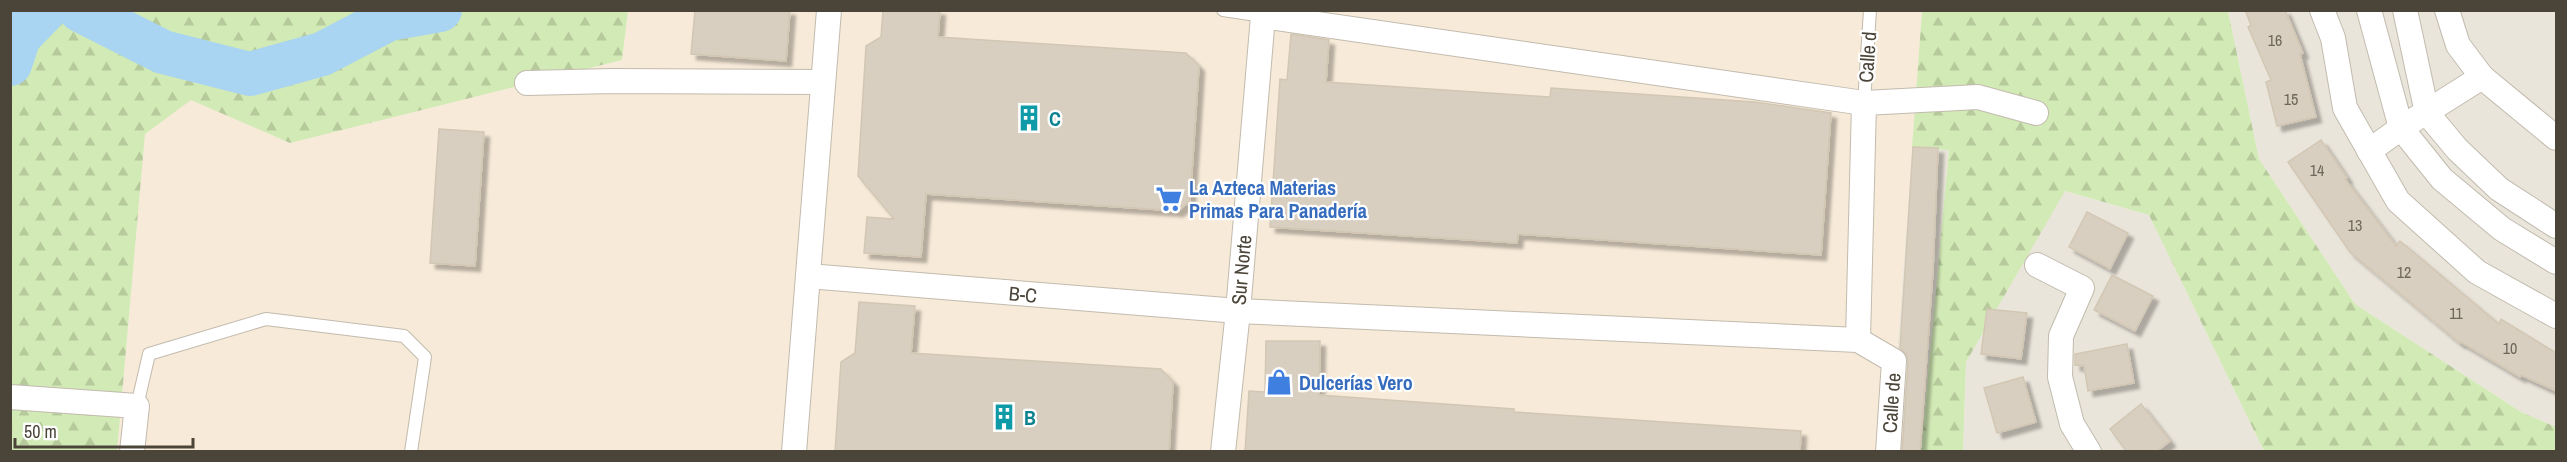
<svg xmlns="http://www.w3.org/2000/svg" width="2567" height="462" font-family="'Archivo Narrow',sans-serif">
	<style>
		.residential { fill: #eae5da }
		.commercial { fill: #f7ead8 }
		.forest { fill: url(#forest-firs) }
		.lines { fill: none; stroke-linecap: round; stroke-linejoin: round }
		.river { stroke: #a9d4f2; stroke-width: 44 }
		.building { fill: #d8cfc1; stroke: #d3c7b4; stroke-width: 1.5; filter: url(#shadow) }
		.service-casing { stroke: #c2bbae; stroke-width: 14 }
		.minor-casing { stroke: #c2bbae; stroke-width: 26 }
		.service { stroke: #fff; stroke-width: 12 }
		.minor { stroke: #fff; stroke-width: 24 }
		.labels { text-anchor: middle; dominant-baseline: central; stroke-width: 4.5; stroke-linejoin: round; paint-order: stroke }
		.number-label { font-size: 16px; fill: #6e675b }
		.street-label { font-size: 20px; fill: #4b4439; stroke: #fff }
		.culture-label { font-size: 20px; font-weight: bold; fill: #0d838f; stroke: #fff; text-anchor: start }
		.shop-label { font-size: 20px; font-weight: bold; fill: #366cbe; stroke: #fff; text-anchor: start }
	</style>
	<defs>
		<pattern id="forest-firs" width="22" height="20" patternUnits="userSpaceOnUse" patternTransform="scale(1.5)"><rect width="22" height="20" fill="#d2eab5"/><path d="M5 1l3.5 6h-7zM16 11l3.5 6h-7z" fill="#b6ca9c"/></pattern>
		<filter id="shadow"><feDropShadow dx="5.5" dy="5.5" stdDeviation="1.5" flood-color="#0004"/></filter>
	</defs>
	<rect width="100%" height="100%" fill="#f6f3ec"/>
	<!-- residential -->
	<g class="residential">
		<path d="M2228 11H2556V427L2521 412 2355 304 2259 159Z"/>
		<path d="M1912 147 1949 150 1921 451 1890 452Z"/>
		<path d="M2064 191 2149 215 2264 451 1963 452 1966 362Z"/>
	</g>
	<!-- commercial -->
	<path class="commercial" d="M628 11H1922L1890 451 117 452 145 134 191 99 290 143 622 60Z"/>
	<!-- forest -->
	<g class="forest">
		<path d="M10 11H628L622 60 290 143 191 100 145 134 117 452 11 451Z"/>
		<path d="M1922 11H2228L2259 159 2355 304 2521 412 2556 427V451H2264L2149 215 2065 191 1966 362 1963 451H1921L1949 150 1912 147Z"/>
	</g>
	<g class="lines">
		<!-- river -->
		<g class="river">
			<path d="M80 10 163 52 250 74 322 54 389 19 440 10"/>
			<path d="M10 64 19 37 45 10"/>
		</g>
	</g>
	<!-- building -->
	<g class="building">
		<path d="M695 10H790L786 61 691 54Z"/>
		<path d="M883 10H940L938 37 1186 53 1199 66 1190 201 1178 211 926 194 921 257 864 253 867 217 894 219 858 176 866 46 881 37Z"/>
		<path d="M2245 10H2285L2303 53 2300 54 2316 117 2277 126 2266 82 2271 80 2248 27 2251 25Z"/>
		<path d="M1291 34 1329 40 1326 82 1550 97 1551 88 1755 102 1831 113 1821 255 1518 234 1517 243 1270 227 1280 79 1287 80Z"/>
		<path d="M439 129 484 132 475 266 430 263Z"/>
		<path d="M2321 140 2347 178 2345 179 2396 246 2400 241 2499 324 2501 319 2556 353V391L2521 375 2520 377 2461 342 2460 343 2350 252 2288 162Z"/>
		<path d="M1913 147 1938 148 1933 270 1920 452H1902L1908 362 1906 354 1900 348Z"/>
		<path d="M2087 212 2128 233 2110 269 2069 247Z"/>
		<path d="M2112 275 2153 296 2135 331 2094 310Z"/>
		<path d="M859 302 915 306 911 353 1161 369 1173 382 1169 452H835L841 362 855 353Z"/>
		<path d="M1987 309 2027 313 2021 359 1981 354Z"/>
		<path d="M1266 341H1320L1319 395 1514 409V412L1801 431 1800 452H1245L1249 391 1265 392Z"/>
		<path d="M2127 344 2134 383 2088 391 2084 366 2075 365V354Z"/>
		<path d="M2023 377 2036 422 1997 433 1984 388Z"/>
		<path d="M2141 404 2170 441 2156 452H2127L2110 429Z"/>
	</g>
	<g class="lines">
		<!-- service casing -->
		<g class="service-casing">
			<g id="service">
				<path d="M1223 10 1263 16"/>
				<path d="M1864 103 1870 10"/>
				<path d="M137 406 149 354 266 319 404 336 425 357 411 452"/>
			</g>
		</g>
		<!-- minor casing -->
		<g class="minor-casing">
			<g id="minor">
				<path d="M2322 10 2333 38 2345 108 2398 201 2477 272 2556 316"/>
				<path d="M2369 10 2401 128 2442 179 2502 229 2556 262"/>
				<path d="M2405 10 2427 113 2457 149 2499 189 2556 226"/>
				<path d="M2447 10 2458 45 2482 77 2556 138"/>
				<path d="M527 83 613 81 823 82"/>
				<path d="M2369 151 2401 128 2482 77"/>
				<path d="M2037 265 2082 288 2061 336 2060 377 2072 424 2089 452"/>
				<path d="M808 276 1238 311 1858 340 1894 361 1888 452"/>
				<path d="M1858 340 1864 103 1978 97 2036 113"/>
				<path d="M10 397 137 406 132 452"/>
				<path d="M794 452 829 10"/>
				<path d="M1223 452 1238 311 1263 16 1864 103"/>
			</g>
		</g>
		<!-- service -->
		<use href="#service" class="service"/>
		<!-- minor -->
		<use href="#minor" class="minor"/>
	</g>
	<!-- icons -->
	<defs>
		<g id="building-bare" transform="scale(2.07)"><path d="M-4-6H4V6H1V3H-1V6H-4ZM-2.5-4.3h1.7v1.8h-1.7ZM.8-4.3h1.7v1.8H.8ZM-2.5-1h1.7V.8h-1.7ZM.8-1h1.7V.8H.8Z" fill="#0f9aa8" stroke="#fff" stroke-width="2.5" paint-order="stroke"/></g>
		<g id="supermarket-bare" transform="scale(2.07)"><path d="M-6-5.5h2.5l.6 2H6L4.5 2H-2.5L-4.4-4H-6ZM-1.5 3.2a1.3 1.3 0 1 0 .1 0ZM3 3.2a1.3 1.3 0 1 0 .1 0Z" fill="#3f7fe0" stroke="#fff" stroke-width="2.5" paint-order="stroke"/></g>
		<g id="shop-bare" transform="scale(2.07)"><path d="M-5-2.5h2.3a2.7 3.5 0 0 1 5.4 0H5L5.5 6h-11ZM-1.5-2.5h3a1.5 2.3 0 0 0-3 0Z" fill="#3f7fe0" stroke="#fff" stroke-width="2.5" paint-order="stroke"/></g>
	</defs>
	<g fill-rule="evenodd">
		<use href="#building-bare" x="1029" y="118"/>
		<use href="#supermarket-bare" x="1169" y="199"/>
		<use href="#shop-bare" x="1279" y="382"/>
		<use href="#building-bare" x="1004" y="417"/>
	</g>
	<g class="labels">
		<!-- number labels -->
		<g class="number-label">
			<text x="2275" y="40">16</text>
			<text x="2291" y="99">15</text>
			<text x="2317" y="170">14</text>
			<text x="2355" y="225">13</text>
			<text x="2404" y="272">12</text>
			<text x="2456" y="313">11</text>
			<text x="2510" y="348">10</text>
		</g>
		<!-- street labels -->
		<g class="street-label">
			<text transform="translate(1867 57) rotate(-86)">Calle d</text>
			<text transform="translate(1241 270) rotate(-85)">Sur Norte</text>
			<text transform="translate(1023 294) rotate(5)">B-C</text>
			<text transform="translate(1891 403) rotate(-86)">Calle de</text>
		</g>
		<!-- culture labels -->
		<g class="culture-label">
			<text x="1049" y="118">C</text>
			<text x="1024" y="417">B</text>
		</g>
		<!-- shop labels -->
		<g class="shop-label">
			<text x="1189" y="187">La Azteca Materias<tspan x="1189" dy="23">Primas Para Panadería</tspan></text>
			<text x="1299" y="382">Dulcerías Vero</text>
		</g>
	</g>
	<!-- border -->
	<rect width="2567" height="462" fill="none" stroke="#4b4439" stroke-width="24"/>
	<!-- scale -->
	<path d="M15 438v9h178v-9" fill="none" stroke="#4b4439" stroke-width="3"/>
	<text x="24" y="438" font-size="18" fill="#4b4439" stroke="#ffffff" stroke-width="4.5" paint-order="stroke">50 m</text>
</svg>
